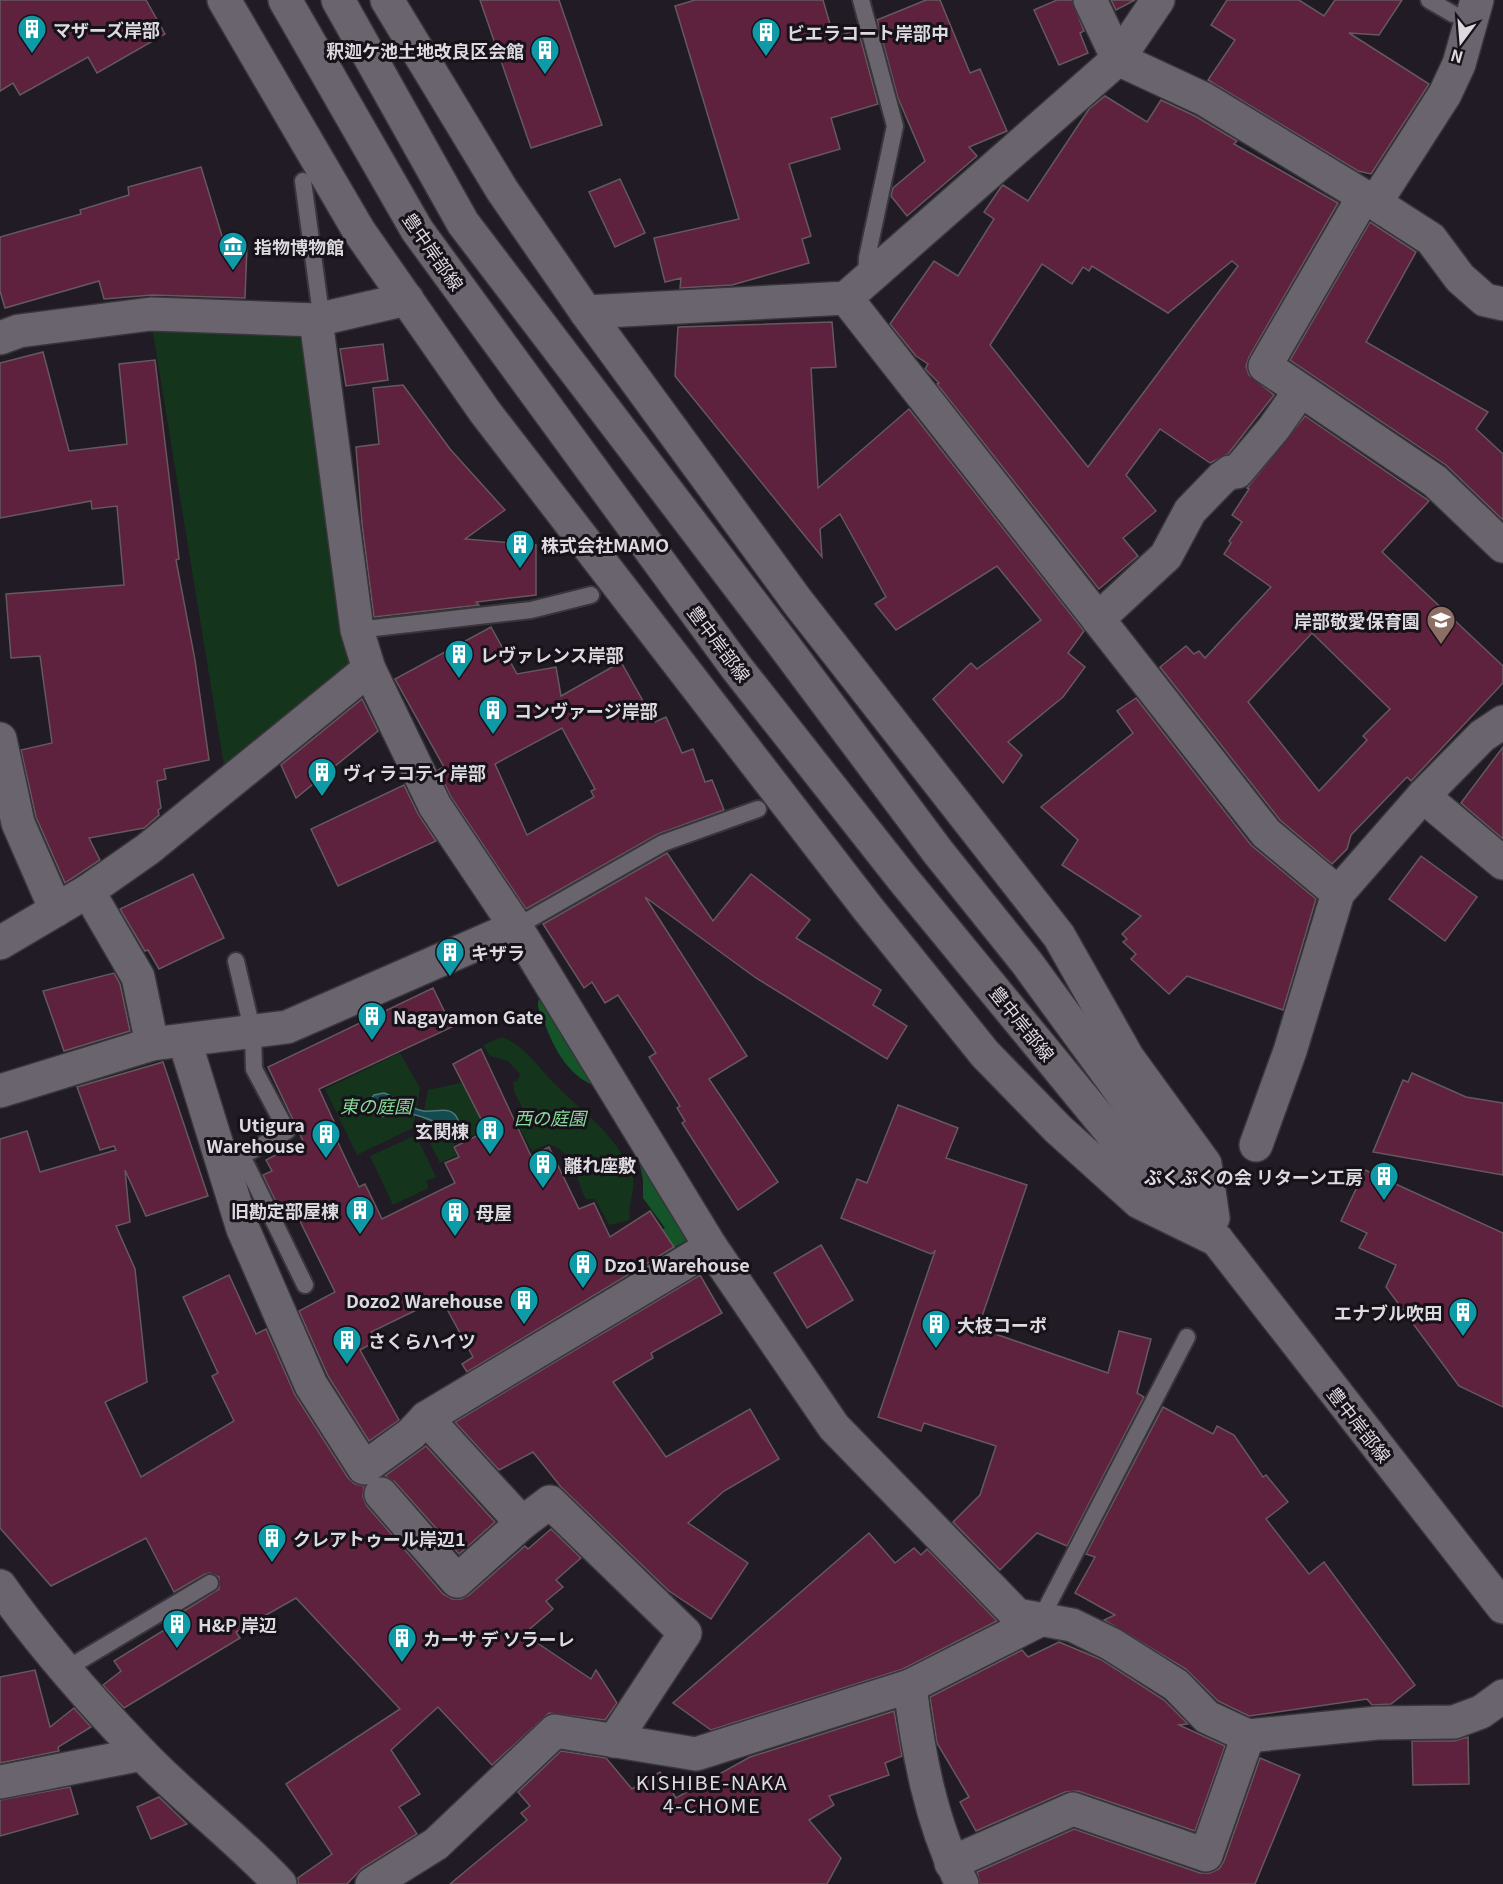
<svg xmlns="http://www.w3.org/2000/svg" width="1503" height="1884" font-family="Georgia,'Noto Sans JP',serif">
	<style>
		.green { fill: #14341c }
		.forest { fill: #155328 }
		.water { fill: #134c4f; stroke: #50777a; stroke-width: 1.5 }
		.building { fill: #5e213e; stroke: #65595d; stroke-width: 1.5; fill-rule: evenodd }
		.lines { fill: none; stroke-linecap: round; stroke-linejoin: round }
		.lane-casing { stroke: #38353b; stroke-width: 20 }
		.street-casing { stroke: #38353b; stroke-width: 36 }
		.secondary-casing { stroke: #38353b; stroke-width: 36 }
		.lane { stroke: #6a646e; stroke-width: 16 }
		.street { stroke: #6a646e; stroke-width: 33 }
		.secondary { stroke: #6a646e; stroke-width: 33 }
		.labels { text-anchor: middle; dominant-baseline: central; stroke-width: 6; stroke-linejoin: round; paint-order: stroke }
		.poi-label { font-size: 18px; font-weight: bold; fill: #dddadf; stroke: #17121a; text-anchor: start }
		.street-label { font-size: 18px; fill: #dddadf; stroke: #17121a }
		.park-label { font-size: 18px; font-style: italic; fill: #86da98; stroke: #17121a }
		.neighbourhood-label { font-size: 20px; letter-spacing: 1.5px; fill: #dddadf; stroke: #17121a }
	</style>
	<rect width="100%" height="100%" fill="#201b24"/>
	<!-- green -->
	<g class="green">
		<path d="M152 327 292 331 309 346 355 671 226 778Z"/>
		<path d="M502 1037C524 1045 538 1067 554 1083 580 1110 619 1137 632 1174 637 1189 627 1204 630 1220L609 1225 595 1199H586C574 1177 576 1152 548 1144L532 1151 520 1129 522 1122 519 1116 524 1111 514 1092 513 1082 518 1080 520 1074 508 1061 490 1056 483 1045Z"/>
		<path d="M400 1053 420 1088 413 1128 357 1155 325 1089Z"/>
		<path d="M460 1083 463 1084 486 1129 452 1146 457 1155 440 1163 421 1126 428 1090Z"/>
		<path d="M416 1135 436 1177 426 1181 429 1188 393 1205 370 1156Z"/>
	</g>
	<!-- forest -->
	<g class="forest">
		<path d="M542 994 593 1085C568 1075 553 1047 545 1024 541 1011 533 1007 542 994Z"/>
		<path d="M638 1156 693 1237 649 1261 645 1241 665 1228 643 1198V1180Z"/>
	</g>
	<!-- water -->
	<path class="water" d="M384 1093C399 1098 408 1109 424 1111 436 1113 452 1104 458 1120L451 1126C434 1124 422 1114 405 1113 392 1113 386 1120 372 1114L369 1102 374 1095Z"/>
	<!-- building -->
	<g class="building">
		<path d="M0 0H146L165 34 97 73 88 57 20 95 13 83 0 91Z"/>
		<path d="M480 0H559L602 125 531 148Z"/>
		<path d="M695 0H823L834 38 858 29 878 104 831 118 840 149 789 164 811 236 802 239 809 263 732 285 680 288 681 278 665 282 654 238 739 219 675 6Z"/>
		<path d="M926 0H940L970 73 980 69 1007 131 969 147 977 156 907 216 891 196 893 188 925 161 898 98 877 20Z"/>
		<path d="M1057 0H1072L1084 31 1080 33 1088 53 1059 65 1034 10Z"/>
		<path d="M1111 0H1135L1116 10Z"/>
		<path d="M1227 0H1299L1324 16 1335 0H1402L1379 35 1349 33 1429 84 1371 174 1358 171 1208 80 1235 40 1211 25Z"/>
		<path d="M1105 96 1147 122 1161 100 1195 116 1237 141 1234 144 1338 203 1249 357 1246 366 1249 375 1274 395 1228 454 1210 463 1160 429 1126 475 1156 511 1123 538 1138 556 1099 589 937 384 939 383 925 369 928 364 916 356 890 324 934 261 958 276 994 219 984 212 1001 187 1003 185 1028 201 1089 109ZM1232 261 1238 266 1088 467 990 345 1042 264 1072 284 1083 267 1089 271 1092 266 1168 313Z"/>
		<path d="M201 167 225 246H247L245 298 152 295 104 299 99 281 5 308 0 291V237L81 214 80 210 129 195 128 187Z"/>
		<path d="M620 179 645 233 615 247 589 192Z"/>
		<path d="M1370 222 1416 252 1366 342 1488 412 1476 429 1503 454V520L1446 465 1290 360Z"/>
		<path d="M832 322 836 367 811 368 818 488 909 409 1084 631 1068 653 1085 667 1063 697 1008 742 1022 755 1003 783 933 699 971 663 977 669 1041 620 997 566 896 630 875 604 886 597 840 514 820 529 822 557 675 376 678 327Z"/>
		<path d="M383 344 388 380 346 386 340 349Z"/>
		<path d="M43 352 69 451 127 444 119 364 155 360 179 559 176 560 195 660 209 760 164 769 166 779 157 781 161 808 158 810 159 815 144 828 89 838 100 860 65 883 36 817 21 750 52 743 40 656 11 658 6 594 124 585 117 506 92 509 91 501 0 518V363Z"/>
		<path d="M403 385 450 449 505 510 465 539 536 545V595L476 602 479 605 374 617 362 524 356 447 379 444 373 388Z"/>
		<path d="M1305 416 1429 501 1382 552 1503 666V683L1411 781 1407 777 1351 835 1347 849 1332 864 1280 820 1160 667 1186 646 1194 654 1199 651 1205 658 1271 587 1224 554 1231 543 1229 541 1242 522 1232 515 1249 489 1247 488ZM1312 633 1390 709 1363 736 1367 740 1319 791 1248 702Z"/>
		<path d="M491 627 517 674 556 667 561 696 621 662 655 722 666 717 682 753 693 749 705 782 712 780 724 810 658 834 526 909 451 797 438 770 444 767 395 679ZM562 728 595 789 591 791 594 797 527 835 495 764Z"/>
		<path d="M1136 698 1251 845 1316 899 1283 1010 1187 976 1169 994 1131 959 1136 954 1123 942 1127 939 1122 934 1141 916 1062 865 1078 840 1041 807 1133 733 1117 711Z"/>
		<path d="M362 699 378 731 296 798 281 765Z"/>
		<path d="M1503 747V839L1461 803Z"/>
		<path d="M404 785 418 814 436 841 338 886 311 829Z"/>
		<path d="M667 853 713 921 751 874 810 920 796 938 881 990 873 1005 907 1026 887 1059 756 978 645 897 747 1056 709 1079 778 1182 738 1210 682 1123 685 1121 677 1108 680 1106 649 1057 656 1053 618 995 605 1003 592 982 584 988 543 924Z"/>
		<path d="M1421 856 1477 897 1445 941 1389 899Z"/>
		<path d="M193 874 224 938 159 969 148 950 145 951 120 909Z"/>
		<path d="M114 973 120 984 130 1031 64 1051 43 991Z"/>
		<path d="M433 988 452 1027 319 1089 336 1126 331 1128 359 1187 365 1184 382 1219 455 1183 445 1163 459 1157 454 1147 487 1131 453 1064 481 1049 531 1156 549 1147 579 1209 594 1203 610 1237 650 1211 674 1247 467 1372 462 1364 473 1357 441 1298 371 1332 376 1341 360 1350 399 1420 369 1441 328 1376 299 1311 335 1292 291 1203 279 1208 263 1175 272 1171 266 1160 303 1141 268 1067Z"/>
		<path d="M163 1062 208 1196 146 1216 125 1170 130 1222 116 1226 135 1269 147 1382 105 1402 141 1477 234 1421 212 1376 218 1373 183 1297 229 1275 256 1334 266 1329 295 1395 348 1478 355 1484 364 1486 363 1497 367 1506 443 1594 452 1599H461L469 1595 525 1546 528 1549 551 1529 581 1558 556 1580 563 1587 546 1601 553 1609 524 1634 591 1679 596 1670 617 1703 605 1720 549 1713 492 1765 438 1707 391 1750 420 1794 399 1807 417 1834 362 1868 347 1884H298V1878L332 1854 286 1784 400 1709 296 1598 236 1632 240 1638 124 1708 103 1685 121 1671 114 1661 187 1616 184 1611 219 1589V1577L210 1573 205 1574 174 1592 146 1538 51 1586 0 1528V1139L27 1131 40 1172 116 1150 114 1146 100 1150 77 1087Z"/>
		<path d="M1412 1073 1466 1097 1503 1103V1175L1373 1152 1403 1080 1408 1082Z"/>
		<path d="M898 1105 958 1128 946 1158 1027 1185 978 1328 1108 1373 1119 1331 1151 1339 1137 1393 1144 1397 1067 1546 1037 1533 1000 1570 953 1522 980 1495 996 1446 924 1423 921 1431 878 1417 935 1251 931 1254 841 1218 857 1179 867 1183Z"/>
		<path d="M1365 1170 1503 1233V1407L1459 1386 1386 1287 1396 1265 1359 1248 1367 1233 1341 1221Z"/>
		<path d="M821 1245 853 1300 807 1328 774 1273Z"/>
		<path d="M700 1275 722 1313 651 1353 653 1358 613 1382 666 1457 750 1409 779 1459 724 1491 688 1523 748 1563 711 1619 669 1591 561 1487 533 1452 499 1470 455 1422Z"/>
		<path d="M1163 1407 1213 1434 1217 1426 1234 1435 1263 1477 1266 1475 1288 1502 1266 1519 1309 1574 1324 1562 1415 1685 1391 1704 1372 1705 1367 1699 1249 1716 1218 1701 1186 1669 1104 1620 1115 1615 1075 1593 1095 1557 1086 1554Z"/>
		<path d="M426 1446 495 1522 459 1554 395 1482 385 1476Z"/>
		<path d="M869 1533 895 1563 914 1548 921 1555 927 1549 997 1621 903 1669 711 1730 673 1703Z"/>
		<path d="M1059 1642 1102 1660 1164 1700 1188 1724 1179 1725 1225 1746 1195 1831 1078 1791 1065 1792 976 1831 960 1802 969 1797 937 1743 930 1697 1022 1650 1028 1657Z"/>
		<path d="M35 1670 50 1727 74 1708 91 1727 58 1747 59 1751 0 1763V1677Z"/>
		<path d="M894 1711 902 1756 885 1763 889 1775 829 1796 834 1805 809 1820 841 1858 827 1884H450L527 1820 521 1813 530 1806 518 1792 561 1751 606 1758 632 1789 660 1772 676 1798 750 1757Z"/>
		<path d="M1468 1737 1469 1784 1413 1785 1412 1741H1454Z"/>
		<path d="M1260 1758 1300 1775 1255 1884H980L977 1872 1074 1829 1200 1873H1210L1219 1869 1224 1861Z"/>
		<path d="M70 1787 78 1814 0 1836V1800Z"/>
		<path d="M159 1797 187 1824 151 1839 137 1807Z"/>
	</g>
	<g class="lines">
		<!-- lane casing -->
		<g class="lane-casing">
			<g id="lane">
				<path d="M861 0 895 126 867 258 866 280"/>
				<path d="M1429 0 1453 14"/>
				<path d="M303 181 320 307 316 320"/>
				<path d="M357 630 531 610 591 595"/>
				<path d="M516 927 663 843 758 809"/>
				<path d="M236 961 253 1033 254 1069 287 1131 242 1156 305 1285"/>
				<path d="M1040 1620 1187 1337"/>
				<path d="M66 1669 210 1583"/>
			</g>
		</g>
		<!-- street casing -->
		<g class="street-casing">
			<g id="street">
				<path d="M224 0 359 231 485 412 869 910 985 1054 1058 1129 1139 1202 1217 1240"/>
				<path d="M285 0 417 230 736 667 903 879 1156 1187 1186 1213"/>
				<path d="M338 0 463 223 780 640 938 852 1027 963 1178 1170 1206 1220"/>
				<path d="M387 0 502 190 586 312 797 601 1059 936 1128 1058 1205 1164 1213 1218"/>
				<path d="M1090 0 1118 59 1204 99 1375 203 1431 239 1460 278 1485 300 1503 304"/>
				<path d="M1364 196 1265 366 1435 481 1503 546"/>
				<path d="M1375 203 1445 94 1459 64 1477 0"/>
				<path d="M846 298 1266 833 1338 893"/>
				<path d="M586 312 846 298 1118 59 1158 0"/>
				<path d="M316 320 357 630 369 669 435 806 516 927 711 1247 834 1427 1017 1615 1072 1625 1111 1644 1176 1685 1207 1717 1248 1736 1377 1723 1454 1722 1481 1712 1503 1696"/>
				<path d="M0 338 19 331 151 314 316 320 407 299"/>
				<path d="M1098 619 1166 556 1190 511 1222 478 1230 472H1237L1274 428 1300 391"/>
				<path d="M0 739 18 823 56 910"/>
				<path d="M1423 796 1503 863"/>
				<path d="M88 891 138 977 152 1044"/>
				<path d="M0 943 88 891 148 849 369 669"/>
				<path d="M185 1042 243 1229 311 1385 364 1468 411 1434 426 1418 711 1247"/>
				<path d="M0 1091 152 1044 287 1027 516 927"/>
				<path d="M1256 1145 1290 1051 1338 893 1423 796 1482 736 1503 722"/>
				<path d="M426 1418 522 1523"/>
				<path d="M381 1494 457 1581 522 1523 550 1502 685 1633 614 1741"/>
				<path d="M0 1586C41 1645 91 1701 141 1753 185 1799 236 1837 280 1884"/>
				<path d="M910 1686C918 1753 931 1823 962 1884"/>
				<path d="M0 1782 142 1754"/>
				<path d="M951 1863 1073 1809 1206 1855 1248 1736"/>
				<path d="M372 1884 436 1844 555 1731 696 1754 910 1686 1040 1620"/>
			</g>
		</g>
		<!-- secondary casing -->
		<g class="secondary-casing">
			<path id="secondary" d="M1217 1240 1503 1607"/>
		</g>
		<!-- lane -->
		<use href="#lane" class="lane"/>
		<!-- street -->
		<use href="#street" class="street"/>
		<!-- secondary -->
		<use href="#secondary" class="secondary"/>
	</g>
	<!-- icons -->
	<defs>
		<g id="building-pin" transform="scale(1.5)"><path d="M0 17L-7.5 6A9.5 9.5 0 1 1 7.5 6Z" fill="#0f9aa8" stroke="#17121a"/><path d="M-4-6H4V6H1V3H-1V6H-4ZM-2.5-4.3h1.7v1.8h-1.7ZM.8-4.3h1.7v1.8H.8ZM-2.5-1h1.7V.8h-1.7ZM.8-1h1.7V.8H.8Z" fill="#fff"/></g>
		<g id="museum-pin" transform="scale(1.5)"><path d="M0 17L-7.5 6A9.5 9.5 0 1 1 7.5 6Z" fill="#0f9aa8" stroke="#17121a"/><path d="M0-6L6-3V-2H-6V-3ZM-5-1h2V3h-2ZM-1-1h2V3h-2ZM3-1h2V3H3ZM-6 4H6V6H-6Z" fill="#fff"/></g>
		<g id="school-pin" transform="scale(1.5)"><path d="M0 17L-7.5 6A9.5 9.5 0 1 1 7.5 6Z" fill="#8d6e63" stroke="#17121a"/><path d="M0-5L7-2L0 1L-7-2ZM-4 1L0 2.5L4 1V4Q0 6-4 4Z" fill="#fff"/></g>
	</defs>
	<g fill-rule="evenodd">
		<use href="#building-pin" x="32" y="29"/>
		<use href="#building-pin" x="766" y="32"/>
		<use href="#building-pin" x="545" y="50"/>
		<use href="#museum-pin" x="233" y="246"/>
		<use href="#building-pin" x="520" y="544"/>
		<use href="#school-pin" x="1441" y="620"/>
		<use href="#building-pin" x="459" y="654"/>
		<use href="#building-pin" x="493" y="710"/>
		<use href="#building-pin" x="322" y="772"/>
		<use href="#building-pin" x="450" y="952"/>
		<use href="#building-pin" x="372" y="1016"/>
		<use href="#building-pin" x="490" y="1130"/>
		<use href="#building-pin" x="326" y="1134"/>
		<use href="#building-pin" x="543" y="1164"/>
		<use href="#building-pin" x="1384" y="1176"/>
		<use href="#building-pin" x="360" y="1210"/>
		<use href="#building-pin" x="455" y="1212"/>
		<use href="#building-pin" x="583" y="1264"/>
		<use href="#building-pin" x="524" y="1300"/>
		<use href="#building-pin" x="1463" y="1312"/>
		<use href="#building-pin" x="936" y="1324"/>
		<use href="#building-pin" x="347" y="1340"/>
		<use href="#building-pin" x="272" y="1538"/>
		<use href="#building-pin" x="177" y="1624"/>
		<use href="#building-pin" x="402" y="1638"/>
	</g>
	<g class="labels">
		<!-- poi labels -->
		<g class="poi-label">
			<text x="53" y="29">マザーズ岸部</text>
			<text x="787" y="32">ビエラコート岸部中</text>
			<text x="524" y="50" text-anchor="end">釈迦ケ池土地改良区会館</text>
			<text x="254" y="246">指物博物館</text>
			<text x="541" y="544">株式会社MAMO</text>
			<text x="1420" y="620" text-anchor="end">岸部敬愛保育園</text>
			<text x="480" y="654">レヴァレンス岸部</text>
			<text x="514" y="710">コンヴァージ岸部</text>
			<text x="343" y="772">ヴィラコティ岸部</text>
			<text x="471" y="952">キザラ</text>
			<text x="393" y="1016">Nagayamon Gate</text>
			<text x="305" y="1124" text-anchor="end">Utigura<tspan x="305" dy="21">Warehouse</tspan></text>
			<text x="469" y="1130" text-anchor="end">玄関棟</text>
			<text x="564" y="1164">離れ座敷</text>
			<text x="1363" y="1176" text-anchor="end">ぷくぷくの会 リターン工房</text>
			<text x="339" y="1210" text-anchor="end">旧勘定部屋棟</text>
			<text x="476" y="1212">母屋</text>
			<text x="604" y="1264">Dzo1 Warehouse</text>
			<text x="503" y="1300" text-anchor="end">Dozo2 Warehouse</text>
			<text x="1442" y="1312" text-anchor="end">エナブル吹田</text>
			<text x="957" y="1324">大枝コーポ</text>
			<text x="368" y="1340">さくらハイツ</text>
			<text x="293" y="1538">クレアトゥール岸辺1</text>
			<text x="198" y="1624">H&amp;P 岸辺</text>
			<text x="423" y="1638">カーサ デ ソラーレ</text>
		</g>
		<!-- street labels -->
		<g class="street-label">
			<text transform="translate(434 251) rotate(55)">豊中岸部線</text>
			<text transform="translate(720 643) rotate(53)">豊中岸部線</text>
			<text transform="translate(1023 1023) rotate(51)">豊中岸部線</text>
			<text transform="translate(1360 1424) rotate(52)">豊中岸部線</text>
		</g>
		<!-- park labels -->
		<g class="park-label">
			<text x="376" y="1105">東の庭園</text>
			<text x="550" y="1117">西の庭園</text>
		</g>
		<!-- neighbourhood labels -->
		<g class="neighbourhood-label">
			<text x="712" y="1781">KISHIBE-NAKA<tspan x="712" dy="23">4-CHOME</tspan></text>
		</g>
	</g>
	<!-- north arrow -->
	<g transform="translate(1461 42) rotate(196)" stroke="#17121a" stroke-width="4.5" paint-order="stroke">
	<path d="M0-4.5L10 22L0 15L-10 22Z" fill="#dddadf"/>
	<text y="-9" font-size="16" font-weight="bold" text-anchor="middle" fill="#dddadf">N</text>
	</g>
</svg>
